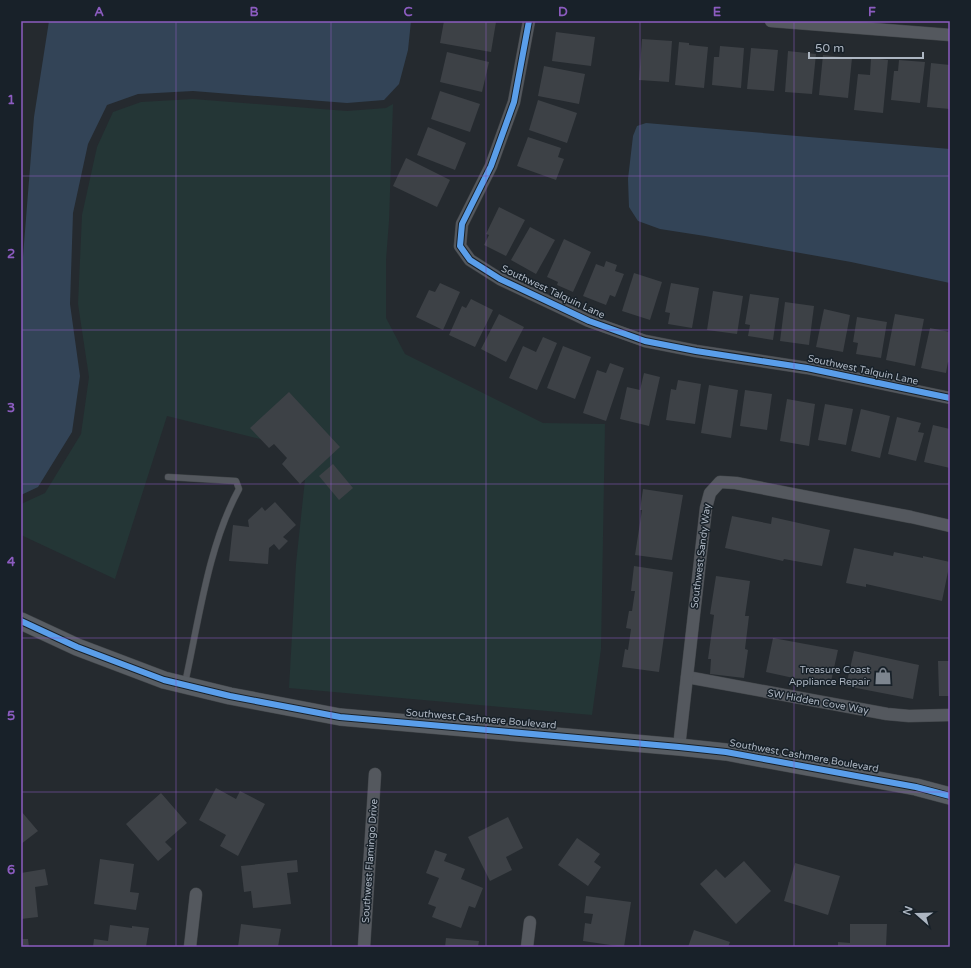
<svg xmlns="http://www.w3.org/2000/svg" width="971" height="968" font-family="'Varela Round',sans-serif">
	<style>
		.green { fill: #243636 }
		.water { fill: #334457 }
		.building { fill: #3d4146 }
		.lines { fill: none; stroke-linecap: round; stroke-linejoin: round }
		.lane-casing { stroke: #42464a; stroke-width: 7 }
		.street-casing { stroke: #42464a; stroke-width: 13 }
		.secondary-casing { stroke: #42464a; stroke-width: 18 }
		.lane { stroke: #54585e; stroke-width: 6 }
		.street { stroke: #54585e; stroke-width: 12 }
		.secondary { stroke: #585d63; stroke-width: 17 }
		.cycleway-casing { stroke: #182129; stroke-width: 8 }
		.cycleway { stroke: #5a9eea; stroke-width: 6 }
		.grid { fill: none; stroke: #8c5cc0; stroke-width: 1; stroke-opacity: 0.55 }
		.labels { text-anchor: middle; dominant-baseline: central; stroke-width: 3; stroke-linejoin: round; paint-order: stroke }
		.street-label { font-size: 10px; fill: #adb6c2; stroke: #182129 }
		.poi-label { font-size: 10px; fill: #adb6c2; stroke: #182129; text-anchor: end }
		.neatline { fill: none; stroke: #8c5cc0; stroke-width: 1.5 }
		.grid-label { font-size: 13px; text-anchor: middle; font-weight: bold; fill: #8c5cc0 }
	</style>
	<rect width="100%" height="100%" fill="#252a2f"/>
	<!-- green -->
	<path class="green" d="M193 99 347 111 386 108 393 104 389 221 386 260V318L405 354 543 423 605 424 601 649 592 715 289 688 296 564 308 451 167 416 115 579 21 535V504L45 493 81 434 89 377 78 304 82 215 97 147 113 112 141 102Z"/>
	<!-- water -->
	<g class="water">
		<path d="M49 21H411L408 50 399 84 384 100 347 103 193 91 138 94 107 105 88 144 73 213 70 304 80 376 72 432 38 487 21 495V282L34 117Z"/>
		<path d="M646 123 950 149V283L851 262 705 236 660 229 638 221 629 207 628 179 633 136 637 126Z"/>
	</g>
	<!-- building -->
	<g class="building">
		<path d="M444 21H489L496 22 491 52 440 43Z"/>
		<path d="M556 32 595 37 591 66 552 61Z"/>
		<path d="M642 39 672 41 669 82 639 80Z"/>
		<path d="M679 42 689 43V45L708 47 704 88 675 85Z"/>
		<path d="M720 46 744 48 741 88 712 85 714 57H719Z"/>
		<path d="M751 48 778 50 774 91 747 89Z"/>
		<path d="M788 51 816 54 812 94 785 92Z"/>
		<path d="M447 52 489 62 482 92 440 82Z"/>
		<path d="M823 55 852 58 848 98 819 95Z"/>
		<path d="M871 58 888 60 883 113 854 110 858 74 870 75Z"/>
		<path d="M899 60 925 62 920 103 891 100 894 71H898Z"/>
		<path d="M931 63 950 65V109L927 107Z"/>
		<path d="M544 66 585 74 579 104 538 96Z"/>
		<path d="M440 91 480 104 470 132 431 119Z"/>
		<path d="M538 100 577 113 567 143 529 130Z"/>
		<path d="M428 127 466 143 455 170 417 155Z"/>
		<path d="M528 137 561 148 558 157 564 159 556 180 517 166Z"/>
		<path d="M406 158 450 180 437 207 393 186Z"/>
		<path d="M499 207 525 220 506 256 484 245 489 235 486 234Z"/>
		<path d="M530 227 555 240 536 274 511 260Z"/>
		<path d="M564 239 591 252 573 292 557 285 558 282 547 277Z"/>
		<path d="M606 261 617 265 615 271 624 274 615 297 610 295 606 305 583 296 596 264 604 267Z"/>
		<path d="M634 273 662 282 650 320 622 311Z"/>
		<path d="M440 283 460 292 443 330 416 317 429 290 435 292Z"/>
		<path d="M671 283 699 288 692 328 668 324 670 313 665 312Z"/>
		<path d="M713 291 743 296 737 334 707 330Z"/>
		<path d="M750 294 779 298 773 340 748 336 750 325 745 324Z"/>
		<path d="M471 299 493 310 475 347 449 335 462 306 466 308Z"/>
		<path d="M785 302 814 306 809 345 780 341Z"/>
		<path d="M824 309 850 315 843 352 816 347Z"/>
		<path d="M499 314 524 327 506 362 481 349Z"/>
		<path d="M895 314 924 319 915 366 886 360Z"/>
		<path d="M857 317 887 322 881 358 856 354 858 343 853 342Z"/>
		<path d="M930 328 950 332V363L948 362 946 373 921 368Z"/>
		<path d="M543 337 557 343 537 390 509 378 523 346 536 352Z"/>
		<path d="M563 346 591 357 575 399 547 388Z"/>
		<path d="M610 363 624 368 606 421 583 413 597 370 606 373Z"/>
		<path d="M644 373 660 377 649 426 620 419 627 387 640 390Z"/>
		<path d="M678 380 701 384 695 424 666 420 671 389 676 390Z"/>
		<path d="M709 385 738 390 731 438 701 433Z"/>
		<path d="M745 390 772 394 767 430 740 426Z"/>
		<path d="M289 392 340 447 300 484 282 464 287 458 274 444 269 448 250 428Z"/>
		<path d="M787 399 815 404 809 446 780 441Z"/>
		<path d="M825 404 853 409 846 445 818 440Z"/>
		<path d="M861 409 890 416 880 458 851 451Z"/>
		<path d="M897 417 921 423 918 432 924 433 916 461 888 454Z"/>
		<path d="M933 425 950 429V468L924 462Z"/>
		<path d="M333 464 353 488 339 500 319 476Z"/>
		<path d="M643 489 683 495 672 560 635 555 642 510H640Z"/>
		<path d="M275 502 296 525 283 537 288 541 279 550 274 544 269 548 268 564 229 561 233 525 249 527 248 520 262 507 265 511Z"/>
		<path d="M732 516 771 524 772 517 830 530 822 566 784 559 783 561 725 548Z"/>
		<path d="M854 548 893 556 894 552 923 558V556L950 562 942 601 866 584V587L846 583Z"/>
		<path d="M634 566 673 572 659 672 622 667 625 649 628 650 631 629 626 628 629 611H632L635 591H631Z"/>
		<path d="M716 576 750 581 745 616H749L745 649 748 650 744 678 710 674 711 659H708L714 615 710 614Z"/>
		<path d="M773 638 838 650 830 686 766 672Z"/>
		<path d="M854 651 919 665 913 699 846 686Z"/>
		<path d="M938 661H950V696H939Z"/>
		<path d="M216 788 236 799 240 791 265 804 238 856 220 846 226 835 199 820Z"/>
		<path d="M161 793 187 823 165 842 172 849 158 861 126 824Z"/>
		<path d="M21 811 38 831 21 844Z"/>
		<path d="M508 817 523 848 506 857 512 870 490 881 468 837Z"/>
		<path d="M577 838 600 854 594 862 601 867 588 886 558 865Z"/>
		<path d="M435 850 447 854 444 861 465 869 461 879 483 888 475 908 469 906 461 928 432 917 436 907 428 904 439 878 426 873Z"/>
		<path d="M100 859 134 864 130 892 139 893 136 910 94 904Z"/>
		<path d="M297 860 298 872 287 873 291 904 253 908 251 891 244 892 241 866Z"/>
		<path d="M744 861 771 891 736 924 700 884 716 869 725 878Z"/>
		<path d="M795 863 840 876 828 915 784 901Z"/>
		<path d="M45 869 48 885 35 887 38 917 21 919V873Z"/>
		<path d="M586 896 631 902 624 947 583 941 585 923 591 924 593 914 584 913Z"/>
		<path d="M241 924 281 929 278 947H238Z"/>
		<path d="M850 924H887L886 947H838V942L850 943Z"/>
		<path d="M110 925 132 928V926L149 928 146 947H93L94 939 108 941Z"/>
		<path d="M694 930 730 942 728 947H688Z"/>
		<path d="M446 938 479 941 478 947H445Z"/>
		<path d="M21 939H28L29 947H21Z"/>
	</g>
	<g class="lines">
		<!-- lane casing -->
		<g class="lane-casing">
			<path id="lane" d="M168 477 236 481 239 489C208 546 199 620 185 683"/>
		</g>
		<!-- street casing -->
		<g class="street-casing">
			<g id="street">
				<path d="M529 21 514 102 491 166 462 224 460 246 470 260 500 279 589 321 645 341 696 351 807 368 950 398"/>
				<path d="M771 21 950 35"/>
				<path d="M687 677 887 714 909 716 950 715"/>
				<path d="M679 747 706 508 710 493 720 482 736 483 911 517 950 526"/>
				<path d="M190 947 196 894"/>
				<path d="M364 947 375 774"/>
				<path d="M527 947 530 922"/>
			</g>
		</g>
		<!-- secondary casing -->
		<g class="secondary-casing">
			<path id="secondary" d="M21 621 77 647 164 680 230 696 340 717 679 747 726 752 916 787 950 796"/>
		</g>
		<!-- lane -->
		<use href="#lane" class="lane"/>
		<!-- street -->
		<use href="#street" class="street"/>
		<!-- secondary -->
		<use href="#secondary" class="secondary"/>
		<!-- cycleway casing -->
		<g class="cycleway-casing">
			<g id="cycleway">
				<path d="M529 21 514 102 491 166 462 224 460 246 470 260 500 279 589 321 645 341 696 351 807 368 950 398"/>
				<path d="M21 621 77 647 164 680 230 696 340 717 679 747 726 752 916 787 950 796"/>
			</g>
		</g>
		<!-- cycleway -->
		<use href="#cycleway" class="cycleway"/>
	</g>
	<!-- grid -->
	<path class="grid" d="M176 21V947M331 21V947M486 21V947M640 21V947M794 21V947M21 176H950M21 330H950M21 484H950M21 638H950M21 792H950"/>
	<!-- icons -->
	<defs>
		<g id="shop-bare" transform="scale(1.38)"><path d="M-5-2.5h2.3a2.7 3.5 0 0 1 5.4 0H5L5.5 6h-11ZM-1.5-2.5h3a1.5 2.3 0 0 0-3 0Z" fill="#7d858f" stroke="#182129" stroke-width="2.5" paint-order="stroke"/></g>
	</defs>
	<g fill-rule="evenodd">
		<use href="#shop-bare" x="883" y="676"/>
	</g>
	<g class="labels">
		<!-- street labels -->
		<g class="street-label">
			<text transform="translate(553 292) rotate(25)">Southwest Talquin Lane</text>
			<text transform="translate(863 370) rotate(12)">Southwest Talquin Lane</text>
			<text transform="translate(701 556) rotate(-83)">Southwest Sandy Way</text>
			<text transform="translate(818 702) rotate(10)">SW Hidden Cove Way</text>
			<text transform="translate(481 719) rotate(5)">Southwest Cashmere Boulevard</text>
			<text transform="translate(804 756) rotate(10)">Southwest Cashmere Boulevard</text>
			<text transform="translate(370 861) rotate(-86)">Southwest Flamingo Drive</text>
		</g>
		<!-- poi labels -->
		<g class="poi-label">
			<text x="870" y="670">Treasure Coast<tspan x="870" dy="12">Appliance Repair</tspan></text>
		</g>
	</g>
	<!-- border -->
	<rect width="971" height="968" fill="none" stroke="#182129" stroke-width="44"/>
	<!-- north arrow -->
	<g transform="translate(917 914) rotate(290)" stroke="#182129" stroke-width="3" paint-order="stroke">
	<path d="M0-3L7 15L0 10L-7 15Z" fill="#adb6c2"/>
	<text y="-6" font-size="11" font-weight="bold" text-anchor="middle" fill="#adb6c2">N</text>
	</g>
	<!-- scale -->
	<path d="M809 52v6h114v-6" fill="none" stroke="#adb6c2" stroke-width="2"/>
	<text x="815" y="52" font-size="12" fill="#adb6c2" stroke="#182129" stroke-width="3" paint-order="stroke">50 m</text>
	<rect x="22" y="22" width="927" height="924" class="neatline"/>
	<g class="grid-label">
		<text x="99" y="16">A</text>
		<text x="254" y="16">B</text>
		<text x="408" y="16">C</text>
		<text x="563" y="16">D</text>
		<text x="717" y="16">E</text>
		<text x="872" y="16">F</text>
		<text x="11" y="104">1</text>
		<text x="11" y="258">2</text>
		<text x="11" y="412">3</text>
		<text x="11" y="566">4</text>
		<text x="11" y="720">5</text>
		<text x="11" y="874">6</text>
	</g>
</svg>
